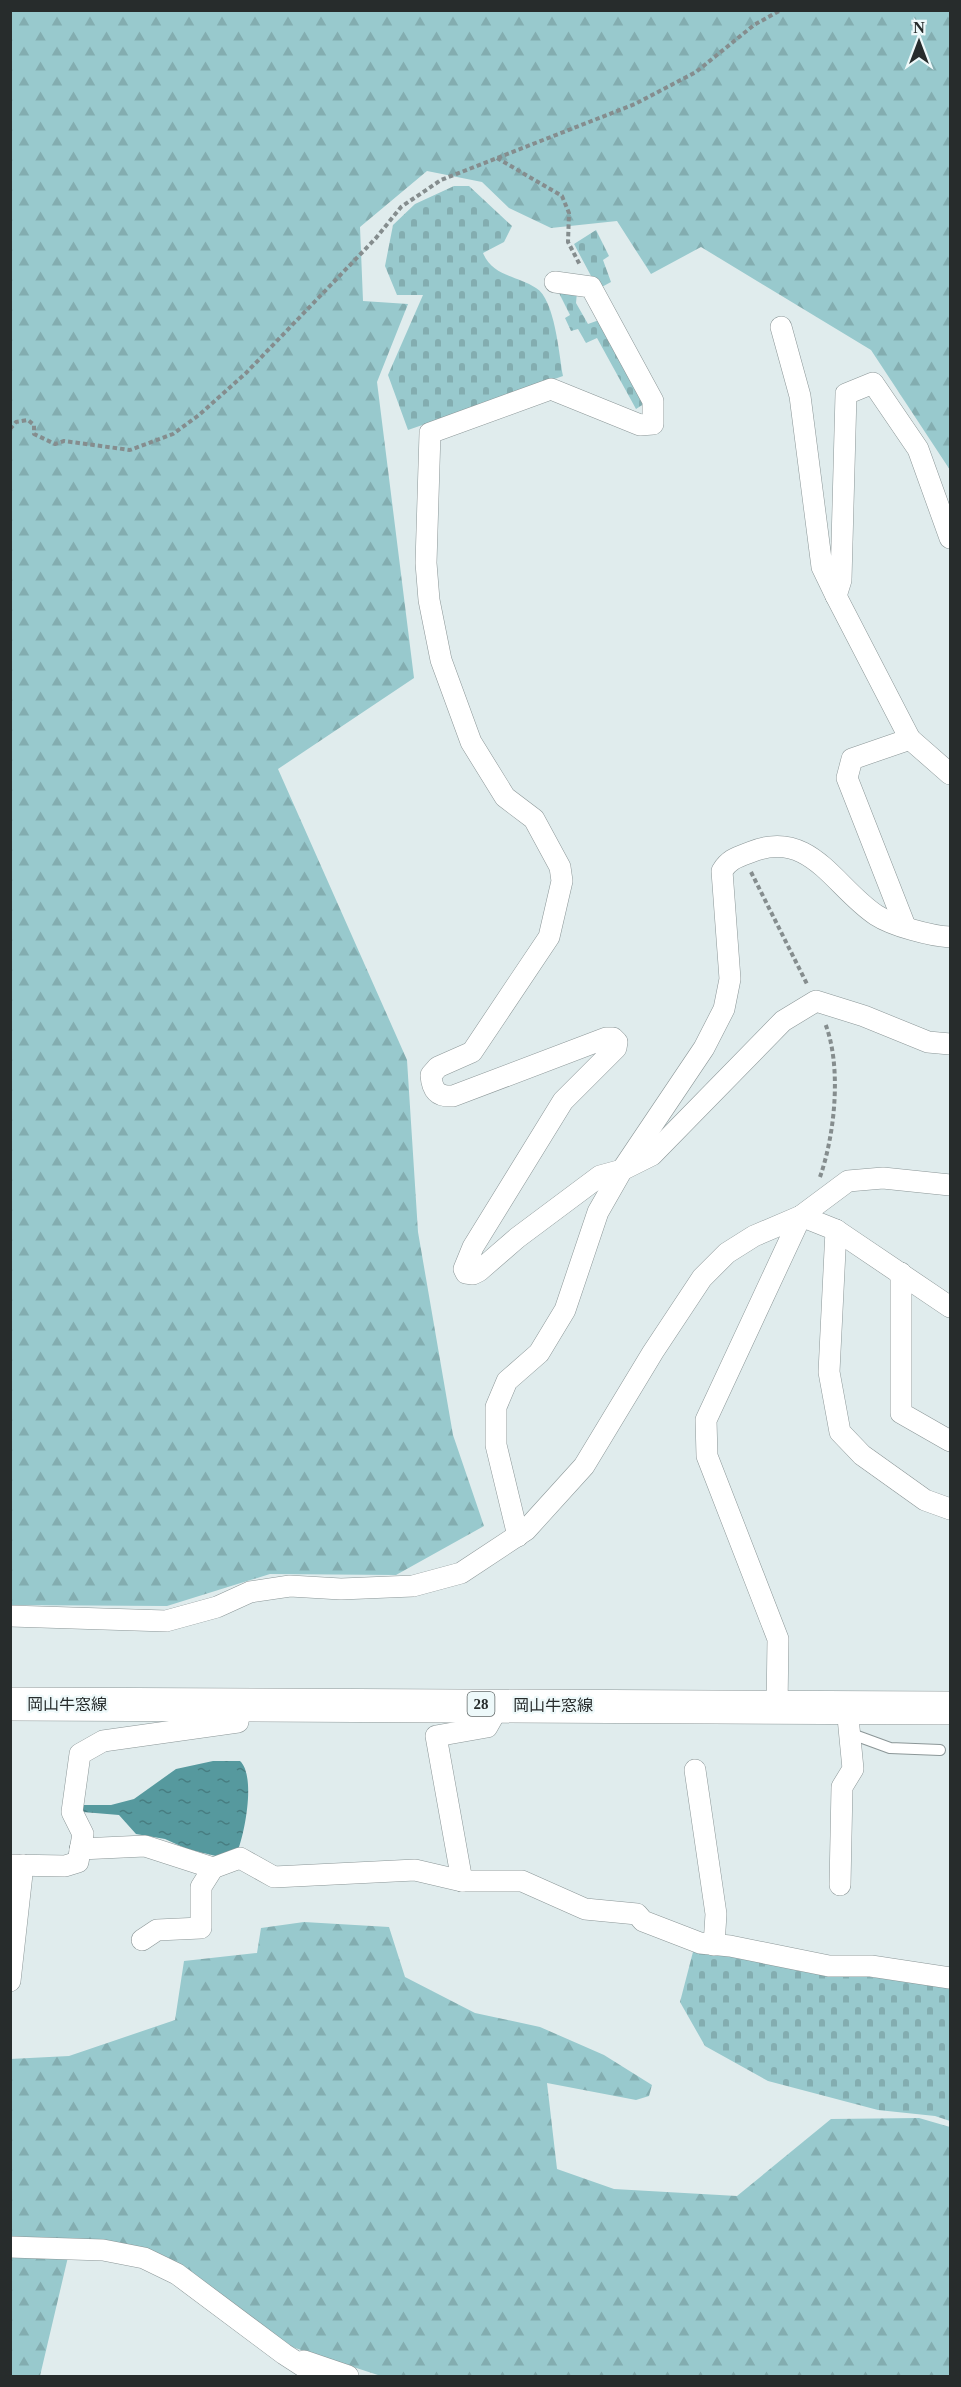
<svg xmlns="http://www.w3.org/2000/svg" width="961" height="2387" font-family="'Times New Roman','Noto Sans JP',serif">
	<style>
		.forest { fill: url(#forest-firs) }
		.cemetery { fill: url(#cemetery-stones) }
		.water { fill: url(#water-ripples) }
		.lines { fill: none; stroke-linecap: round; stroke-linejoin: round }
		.service-casing { stroke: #8b9697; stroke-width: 12 }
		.minor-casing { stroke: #8b9697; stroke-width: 22 }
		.primary-casing { stroke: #8b9697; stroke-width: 34 }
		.path { stroke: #858d8e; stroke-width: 4; stroke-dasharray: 4.5 3; stroke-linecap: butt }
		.service { stroke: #fff; stroke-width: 10 }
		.minor { stroke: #fff; stroke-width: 21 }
		.primary { stroke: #fff; stroke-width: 33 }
		.labels { text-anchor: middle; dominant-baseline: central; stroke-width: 4.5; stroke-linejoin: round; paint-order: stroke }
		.shield { fill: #eef9fa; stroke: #636a6a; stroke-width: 1.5 }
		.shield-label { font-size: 15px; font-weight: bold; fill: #272c2c }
		.street-label { font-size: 16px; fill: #272c2c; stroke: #eef9fa }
	</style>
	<defs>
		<pattern id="forest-firs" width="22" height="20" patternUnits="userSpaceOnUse" patternTransform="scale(1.5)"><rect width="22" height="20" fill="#98c9cd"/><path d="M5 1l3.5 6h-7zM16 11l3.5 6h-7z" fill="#83adb0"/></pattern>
		<pattern id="cemetery-stones" width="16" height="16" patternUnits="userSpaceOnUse" patternTransform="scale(1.5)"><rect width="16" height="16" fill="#98c9cd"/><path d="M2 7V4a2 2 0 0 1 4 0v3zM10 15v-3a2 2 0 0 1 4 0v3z" fill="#83adb0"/></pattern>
		<pattern id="water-ripples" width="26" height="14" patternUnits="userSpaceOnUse" patternTransform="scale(1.5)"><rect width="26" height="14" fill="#56999e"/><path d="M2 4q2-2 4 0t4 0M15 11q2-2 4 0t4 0" fill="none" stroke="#477d81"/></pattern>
	</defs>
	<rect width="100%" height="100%" fill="#e0eced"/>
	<!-- forest -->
	<g class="forest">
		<path d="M11 10 950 11V470L871 350 701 247 651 274 617 221 551 228 509 208 482 182 427 171 360 227 363 301 408 304 377 382 414 678 278 769 407 1060 418 1232 453 1435 484 1526 396 1575 270 1574 167 1606 11 1605Z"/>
		<path d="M304 1922 389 1927 405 1977 475 2013 540 2027 604 2055 652 2085 649 2096 636 2100 547 2083 557 2169 614 2189 737 2196 831 2119 919 2118 950 2127V2376H381L289 2346 191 2272 72 2240 40 2376H11L10 2059 69 2056 175 2020 184 1961 257 1953 261 1928Z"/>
	</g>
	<!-- cemetery -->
	<g class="cemetery">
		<path d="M454 186H469L512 226 504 242 483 253C493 277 517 275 536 288 555 299 559 355 563 376L408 430 388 375 423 295H397L385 266 393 225 415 204Z"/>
		<path d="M596 230 609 256 603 260 611 282 598 289 574 244Z"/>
		<path d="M557 289 577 292 576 303 588 324 602 319 647 402 636 409 597 338 586 343 578 329 571 331 565 318 570 315Z"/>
		<path d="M694 1948 821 1972 947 1985 950 1988V2121L935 2116 878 2110 768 2081 705 2046 680 2002Z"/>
	</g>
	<!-- water -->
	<path class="water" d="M213 1761H240C256 1776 245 1833 237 1853L224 1858 187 1849 165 1839 136 1834 119 1815 83 1812 82 1805H111L134 1799 176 1769Z"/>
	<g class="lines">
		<!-- service casing -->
		<g class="service-casing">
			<path id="service" d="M849 1733 890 1748 940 1750"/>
		</g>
		<!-- minor casing -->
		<g class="minor-casing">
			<g id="minor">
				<path d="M555 282 591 287 653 401V424L640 425 551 389 430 433 426 563 429 600 441 660 471 742 505 797 534 819 560 867 562 881 549 937 472 1052 438 1067 431 1075C432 1090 437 1097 453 1096L606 1038H613L617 1042 616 1048 563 1101 473 1247 464 1269 466 1273 473 1274 479 1271 517 1238 600 1176 622 1170 652 1155 783 1021 816 1001 864 1016 928 1042 950 1044"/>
				<path d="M781 327 800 396 822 567 836 596 841 580 846 394 873 383 918 449 950 538"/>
				<path d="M836 596 910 739 950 774"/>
				<path d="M905 926 847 778 852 759 910 739"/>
				<path d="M801 1216 836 1230 829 1372 840 1432 862 1455 925 1500 950 1509"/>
				<path d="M836 1230 950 1307"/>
				<path d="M901 1273V1413L950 1441"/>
				<path d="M518 1536 496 1445V1407L507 1381 539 1353 565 1310 598 1212 622 1170 704 1048 724 1009 730 979 722 871C729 859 738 857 751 852 810 828 834 887 876 915 893 926 931 936 950 937"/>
				<path d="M10 1616 166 1621 217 1607 250 1592 290 1586 341 1589 413 1586 461 1573 526 1530 584 1466 653 1352 702 1278 727 1253 754 1236 801 1216 848 1181 883 1178 950 1185"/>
				<path d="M500 1704 487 1727 436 1736 462 1881H522L585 1909 637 1914 643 1921 700 1943 730 1946 829 1966H871L950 1978"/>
				<path d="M777 1707 778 1639 707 1456 706 1420 801 1216"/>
				<path d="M695 1770 716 1914 714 1945"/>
				<path d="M80 1849 145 1846 213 1868 201 1887V1928L157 1930 142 1940"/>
				<path d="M10 1865 65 1866 78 1862 83 1834 72 1812 80 1754 103 1741 238 1722 240 1704"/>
				<path d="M213 1868 240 1858 274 1877 415 1870 462 1881"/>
				<path d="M840 1885 842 1787 853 1769 847 1707"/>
				<path d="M10 1981 23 1865"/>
				<path d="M10 2247 103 2250 144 2258 177 2274 284 2354 318 2376"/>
				<path d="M304 2361 348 2376"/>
			</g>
		</g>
		<!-- primary casing -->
		<g class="primary-casing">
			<path id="primary" d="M10 1704 950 1708"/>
		</g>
		<!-- path -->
		<g class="path">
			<path d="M497 158 562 196 569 213 568 242 580 265"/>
			<path d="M10 429 16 422 28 420 34 425V434L55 444 64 441 130 450 173 434 199 415 246 373 376 238 401 207 441 180 635 104 696 72 754 25 781 10"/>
			<path d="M751 872 808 986"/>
			<path d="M820 1177C835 1134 842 1066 825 1023"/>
		</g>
		<!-- service -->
		<use href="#service" class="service"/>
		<!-- minor -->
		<use href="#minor" class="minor"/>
		<!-- primary -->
		<use href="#primary" class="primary"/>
	</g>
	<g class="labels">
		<!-- shield labels -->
		<rect class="shield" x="467.5" y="1692" width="27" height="24" rx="4.5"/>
		<g class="shield-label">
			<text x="481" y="1704">28</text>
		</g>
		<!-- street labels -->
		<g class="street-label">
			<text x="67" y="1704">岡山牛窓線</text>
			<text x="553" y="1705">岡山牛窓線</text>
		</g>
	</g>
	<!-- border -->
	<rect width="961" height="2387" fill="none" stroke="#272c2c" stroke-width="24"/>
	<!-- north arrow -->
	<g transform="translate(919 42)" stroke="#eef9fa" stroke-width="4.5" paint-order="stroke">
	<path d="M0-4.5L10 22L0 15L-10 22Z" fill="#272c2c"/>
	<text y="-9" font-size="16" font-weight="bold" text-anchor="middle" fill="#272c2c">N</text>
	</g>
</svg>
